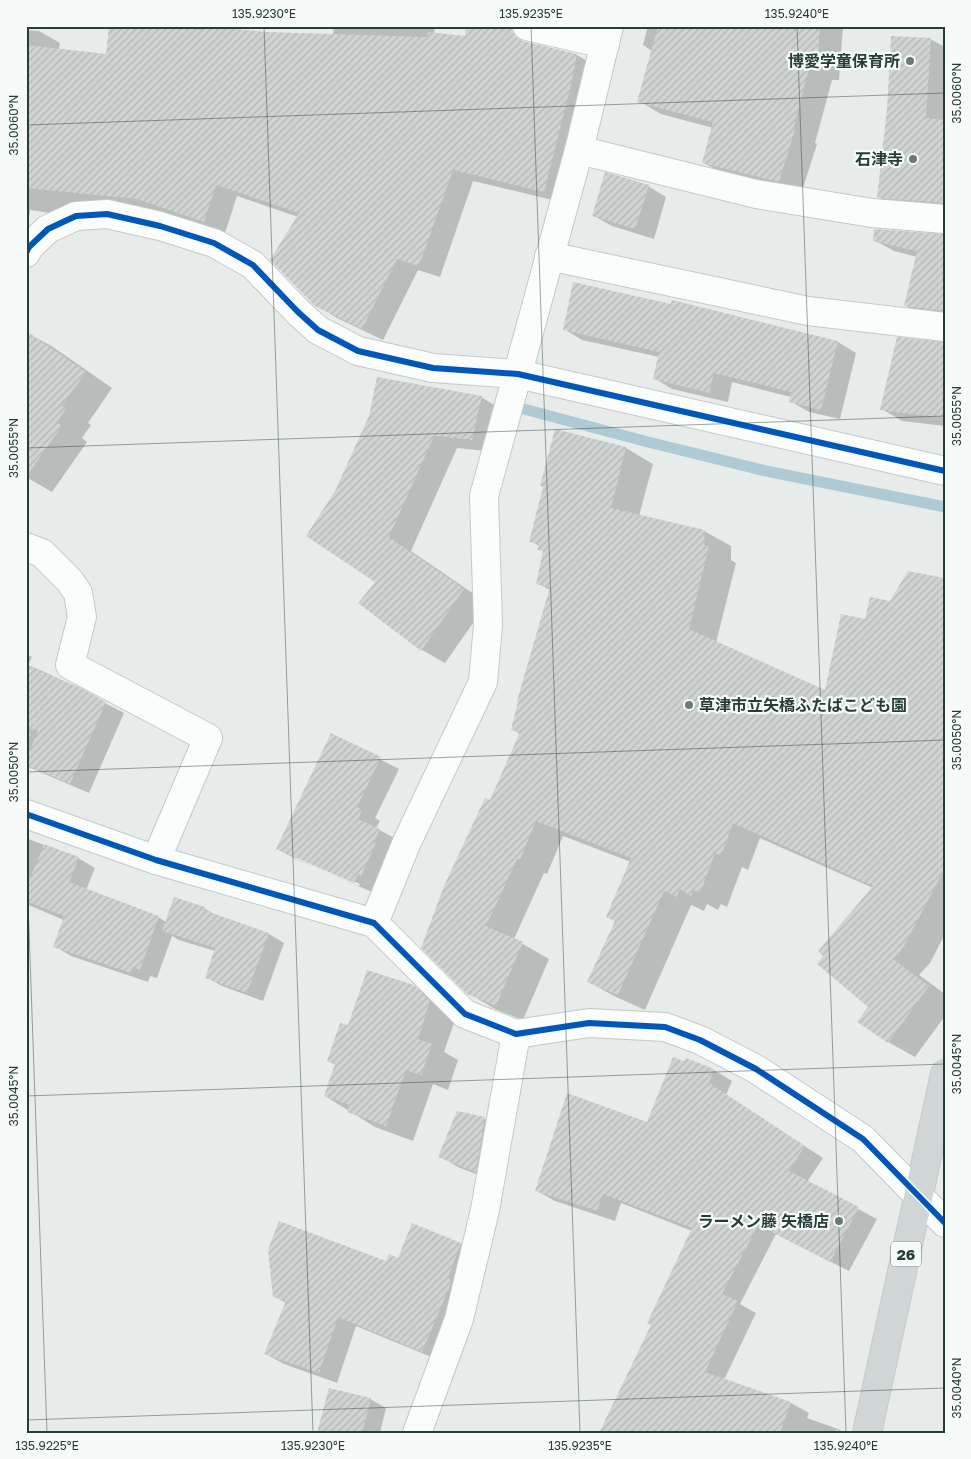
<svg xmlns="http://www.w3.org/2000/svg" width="971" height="1459" font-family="'Golos Text','Noto Sans JP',sans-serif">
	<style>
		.shadow { fill: #0003; fill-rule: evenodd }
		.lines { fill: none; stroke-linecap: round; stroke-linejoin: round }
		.stream { stroke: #aecad4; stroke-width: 11 }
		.building { fill: url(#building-hatch) }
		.minor-casing { stroke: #c4c9c7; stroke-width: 30 }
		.primary-casing { stroke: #c3cac9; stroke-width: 30 }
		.path { stroke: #c7cdcd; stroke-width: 3; stroke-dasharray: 2.5 4; stroke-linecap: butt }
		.minor { stroke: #fbfcfc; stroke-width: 28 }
		.primary { stroke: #d0d6d5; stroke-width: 28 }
		.cycleway-casing { stroke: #f6faf9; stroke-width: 9 }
		.cycleway { stroke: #0057b8; stroke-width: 6 }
		.ticks { fill: none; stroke: #273d3a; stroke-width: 1; stroke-opacity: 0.45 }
		.poi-dot { fill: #6a7a78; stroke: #f6faf9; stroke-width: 2 }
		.labels { text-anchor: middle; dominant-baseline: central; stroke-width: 4.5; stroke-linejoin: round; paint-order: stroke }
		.shield { fill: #f6faf9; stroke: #657673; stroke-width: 1 }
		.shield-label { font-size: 15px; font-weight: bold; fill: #273d3a }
		.poi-label { font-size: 16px; font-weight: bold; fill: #273d3a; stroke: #f6faf9; text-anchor: end }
		.neatline { fill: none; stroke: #273d3a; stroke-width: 2 }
		.ticks-label { font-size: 12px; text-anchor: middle; fill: #273d3a }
	</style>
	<defs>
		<pattern id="building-hatch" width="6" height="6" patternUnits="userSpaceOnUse" patternTransform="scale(1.25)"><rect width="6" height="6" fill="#cfd3d2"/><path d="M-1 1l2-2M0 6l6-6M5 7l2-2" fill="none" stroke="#b2b6b5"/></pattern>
	</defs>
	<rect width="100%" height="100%" fill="#e7ecea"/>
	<!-- shadow -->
	<g class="shadow">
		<path d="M110 26H188L267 33 333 35 334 26H435L434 34 577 55 597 67 565 203 473 181 440 277 418 270 383 340 337 318 316 305 298 217 237 196 225 233 159 211 73 202 70 216 30 210 29 218H26V30L39 31 60 43 59 50 107 55Z"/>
		<path d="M648 26H843L839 80H832L815 143 817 144 801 194 726 175 704 163 713 128 661 114 639 101 652 51 643 45Z"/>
		<path d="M930 39 945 47V212L898 208 879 197Z"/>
		<path d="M648 186 666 197 654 239 612 226 594 216Z"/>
		<path d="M945 236V320L925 317 906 306 917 257 894 251 874 240Z"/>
		<path d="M673 301 838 342 856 353 840 419 809 412 790 401 791 397 732 382 728 402 672 389 654 378 659 357 582 340 564 329 672 306Z"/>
		<path d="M26 332 53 347 112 388 88 423 91 425 82 438 87 442 52 492 26 477Z"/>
		<path d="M945 344V426L902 421 882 409Z"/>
		<path d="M481 397 504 411 495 452 457 448 411 551 487 603 445 663 422 650 360 603 376 582 336 492Z"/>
		<path d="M556 430 626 448 653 464 639 516 704 531 731 546V560L736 563 716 643 826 692 866 621 890 602 945 579V934L930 963 919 975 945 994V1016L915 1057 888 1042 869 1007 873 888 760 838 748 870 742 867 727 907 721 904 718 910 707 904 704 911 691 905 645 1010 616 997 589 982 616 921 631 862 563 836 547 874 544 873 514 939 549 959 523 1020 495 1009 468 993 490 801 520 734 512 729 550 590 537 583 544 552 539 549V546L531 541 545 487Z"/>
		<path d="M26 654 32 657 28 665 49 674 124 713 89 793 26 766Z"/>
		<path d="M332 735 399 769 375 818 380 821 376 828 398 840 372 892 296 859 277 849ZM295 856 360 884 359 886 295 859Z"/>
		<path d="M26 838 78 858 95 868 86 890 158 917 166 922 204 908 217 916 269 934 284 943 263 1001 222 986 206 977 215 951 179 940 172 936 157 978 150 976 148 982 71 956 54 946 64 920 26 904Z"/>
		<path d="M414 987 441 1002 456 1017 444 1052 458 1060 448 1090 433 1084 413 1141 375 1127 325 1096 336 1065 328 1061 349 1027Z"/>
		<path d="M714 1070 732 1081 726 1095 823 1158 807 1182 877 1219 849 1271 776 1234 740 1304 756 1313 724 1380 791 1403 809 1413 807 1418 838 1429 845 1433H838V1430H836L835 1433H601L653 1325 692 1231 621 1203 615 1221 555 1201 537 1191 647 1124Z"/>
		<path d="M458 1112 485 1119 503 1129 494 1181 458 1167 440 1156Z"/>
		<path d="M460 1244 479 1255 441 1361 356 1326 337 1383 284 1364 266 1354 286 1303 274 1296 398 1259Z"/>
		<path d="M370 1399 386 1408 380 1433H319Z"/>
	</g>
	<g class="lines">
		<!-- stream -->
		<path class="stream" d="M520 408 644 441 766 471 945 507"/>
	</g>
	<!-- building -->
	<g class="building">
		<path d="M109 26H164L204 30V26L267 32 427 37 428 32 465 36 466 26H512V31L516 37 523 41 577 54 571 85 544 192 453 170 419 266 397 259 362 329 315 306 270 260 299 213 216 185 204 222 137 199 26 188V45L106 54Z"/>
		<path d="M658 26H820L817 67 809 68 793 130H795L779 182 702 163 713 122 637 102Z"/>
		<path d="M891 36 931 38 926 118 945 120V203L877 198 887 109Z"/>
		<path d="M605 172 649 185 635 229 592 216Z"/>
		<path d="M874 229 945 234V311L904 306 917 251 873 241Z"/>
		<path d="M573 282 671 304 672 300 838 341 821 410 789 402 791 392 714 373 709 393 653 379 659 352 563 330Z"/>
		<path d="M26 331 86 372 62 406 66 409 57 422 62 426 26 477Z"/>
		<path d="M897 337 945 342V418L880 410Z"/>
		<path d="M377 377 482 396 472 440 434 436 389 537 464 589 421 651 358 603 375 582 306 536 335 491 369 416Z"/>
		<path d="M555 429 626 447 611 508 705 530 704 545 709 546 689 629 825 690 841 614 865 619 870 597 890 601 908 571 945 578V868L903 948 893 959 929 986 888 1043 857 1022 868 1007 817 964 823 956 818 951 873 886 733 823 721 856 715 853 700 893 693 890 691 896 680 889 677 897 664 891 618 995 587 982 615 921 606 917 631 858 536 821 520 860 517 859 486 926 523 942 496 1006 467 994 421 948 444 886 485 798 490 800 520 732 511 730 518 701H517L550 587 536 584 543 551 537 550 539 544 529 542 543 487 540 486Z"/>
		<path d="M26 665 81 688 106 702 70 784 26 765V759L38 731 26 726Z"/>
		<path d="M331 733 381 757 357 807 362 809 358 819 380 829 374 842 376 843 361 876 358 874 354 883 276 849Z"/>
		<path d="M44 844 79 857 69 882 159 916 140 970 133 967 131 973 53 947 64 916 26 901V889Z"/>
		<path d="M174 897 205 907 204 910 269 933 247 993 205 978 215 948 162 931Z"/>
		<path d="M367 970 414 985 430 1001 418 1039 432 1044 421 1075 406 1070 386 1126 347 1112 350 1105 324 1096 335 1064 327 1061 340 1023 348 1025Z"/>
		<path d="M673 1057 684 1061 686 1058 714 1069 709 1083 805 1146 789 1171 859 1207 830 1262 758 1225 722 1294 738 1301 705 1372 791 1402 780 1433H599L651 1325 647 1323 692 1228 603 1194 597 1211 535 1191 567 1093 647 1122Z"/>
		<path d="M457 1111 485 1117 476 1172 438 1157Z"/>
		<path d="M279 1221 386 1261 389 1254 398 1258 412 1223 461 1243 448 1278 452 1281 422 1352 338 1317 319 1373 264 1354 286 1301 273 1297 268 1250Z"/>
		<path d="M329 1388 371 1398 362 1433H317Z"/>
	</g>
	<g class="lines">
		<!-- minor casing -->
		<g class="minor-casing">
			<g id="minor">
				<path d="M527 26 605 44"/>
				<path d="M579 150 756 194 872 213 945 219"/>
				<path d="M26 253 29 247 48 229 76 216 107 214 160 226 214 243 253 265 298 312 318 330 358 351 433 368 518 374 945 471"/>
				<path d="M549 256 808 311 945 327"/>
				<path d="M26 547 42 553 69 580 78 593 82 617 70 665 208 738 156 860"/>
				<path d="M26 814 156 860 374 923 465 1014 516 1034 589 1023 665 1027 700 1040 756 1069 863 1139 945 1223"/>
				<path d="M374 923 406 844 483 682 488 625 484 496 579 150 609 26"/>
				<path d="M417 1433 459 1319 485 1210 516 1034"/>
			</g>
		</g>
		<!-- primary casing -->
		<g class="primary-casing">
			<path id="primary" d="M867 1433 945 1074"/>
		</g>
		<!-- path -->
		<path class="path" d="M26 742 49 692"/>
		<!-- minor -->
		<use href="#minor" class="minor"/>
		<!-- primary -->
		<use href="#primary" class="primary"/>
		<!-- cycleway casing -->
		<g class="cycleway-casing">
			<g id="cycleway">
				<path d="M26 253 29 247 48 229 76 216 107 214 160 226 214 243 253 265 298 312 318 330 358 351 433 368 518 374 945 471"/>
				<path d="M26 814 156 860 374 923 465 1014 516 1034 589 1023 665 1027 700 1040 756 1069 863 1139 945 1223"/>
			</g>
		</g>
		<!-- cycleway -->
		<use href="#cycleway" class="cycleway"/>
	</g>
	<!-- ticks -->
	<path class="ticks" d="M264 26 313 1433M531 26 580 1433M797 26 846 1433M26 125 945 93M26 448 945 416M26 772 945 740M26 846 47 1433M26 1096 945 1064M26 1420 945 1388"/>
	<!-- markers -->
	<g class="poi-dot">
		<circle cx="910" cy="61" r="5"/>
		<circle cx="913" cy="159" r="5"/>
		<circle cx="689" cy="705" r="5"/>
		<circle cx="839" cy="1221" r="5"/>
	</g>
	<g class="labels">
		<!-- shield labels -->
		<rect class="shield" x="891" y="1241.5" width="30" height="25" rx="4"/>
		<g class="shield-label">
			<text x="906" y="1254">26</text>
		</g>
		<!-- poi labels -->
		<g class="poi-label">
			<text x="900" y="61">博愛学童保育所</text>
			<text x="903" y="159">石津寺</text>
			<text x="699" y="705" text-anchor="start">草津市立矢橋ふたばこども園</text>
			<text x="829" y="1221">ラーメン藤 矢橋店</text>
		</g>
	</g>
	<!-- border -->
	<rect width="971" height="1459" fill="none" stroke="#f6faf9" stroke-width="55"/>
	<rect x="28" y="28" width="916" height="1404" class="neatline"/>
	<g class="ticks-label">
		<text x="264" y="18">135.9230°E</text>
		<text x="531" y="18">135.9235°E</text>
		<text x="797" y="18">135.9240°E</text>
		<text transform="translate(957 93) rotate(-90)" y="4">35.0060°N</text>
		<text transform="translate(14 125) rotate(-90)" y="4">35.0060°N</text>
		<text transform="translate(957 416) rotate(-90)" y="4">35.0055°N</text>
		<text transform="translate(14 448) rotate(-90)" y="4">35.0055°N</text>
		<text transform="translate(957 740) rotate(-90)" y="4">35.0050°N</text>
		<text transform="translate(14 772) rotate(-90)" y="4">35.0050°N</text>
		<text transform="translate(957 1064) rotate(-90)" y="4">35.0045°N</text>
		<text transform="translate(14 1096) rotate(-90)" y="4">35.0045°N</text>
		<text transform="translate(957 1388) rotate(-90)" y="4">35.0040°N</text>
		<text x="47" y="1450">135.9225°E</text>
		<text x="313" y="1450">135.9230°E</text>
		<text x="580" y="1450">135.9235°E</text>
		<text x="846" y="1450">135.9240°E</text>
	</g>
</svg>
